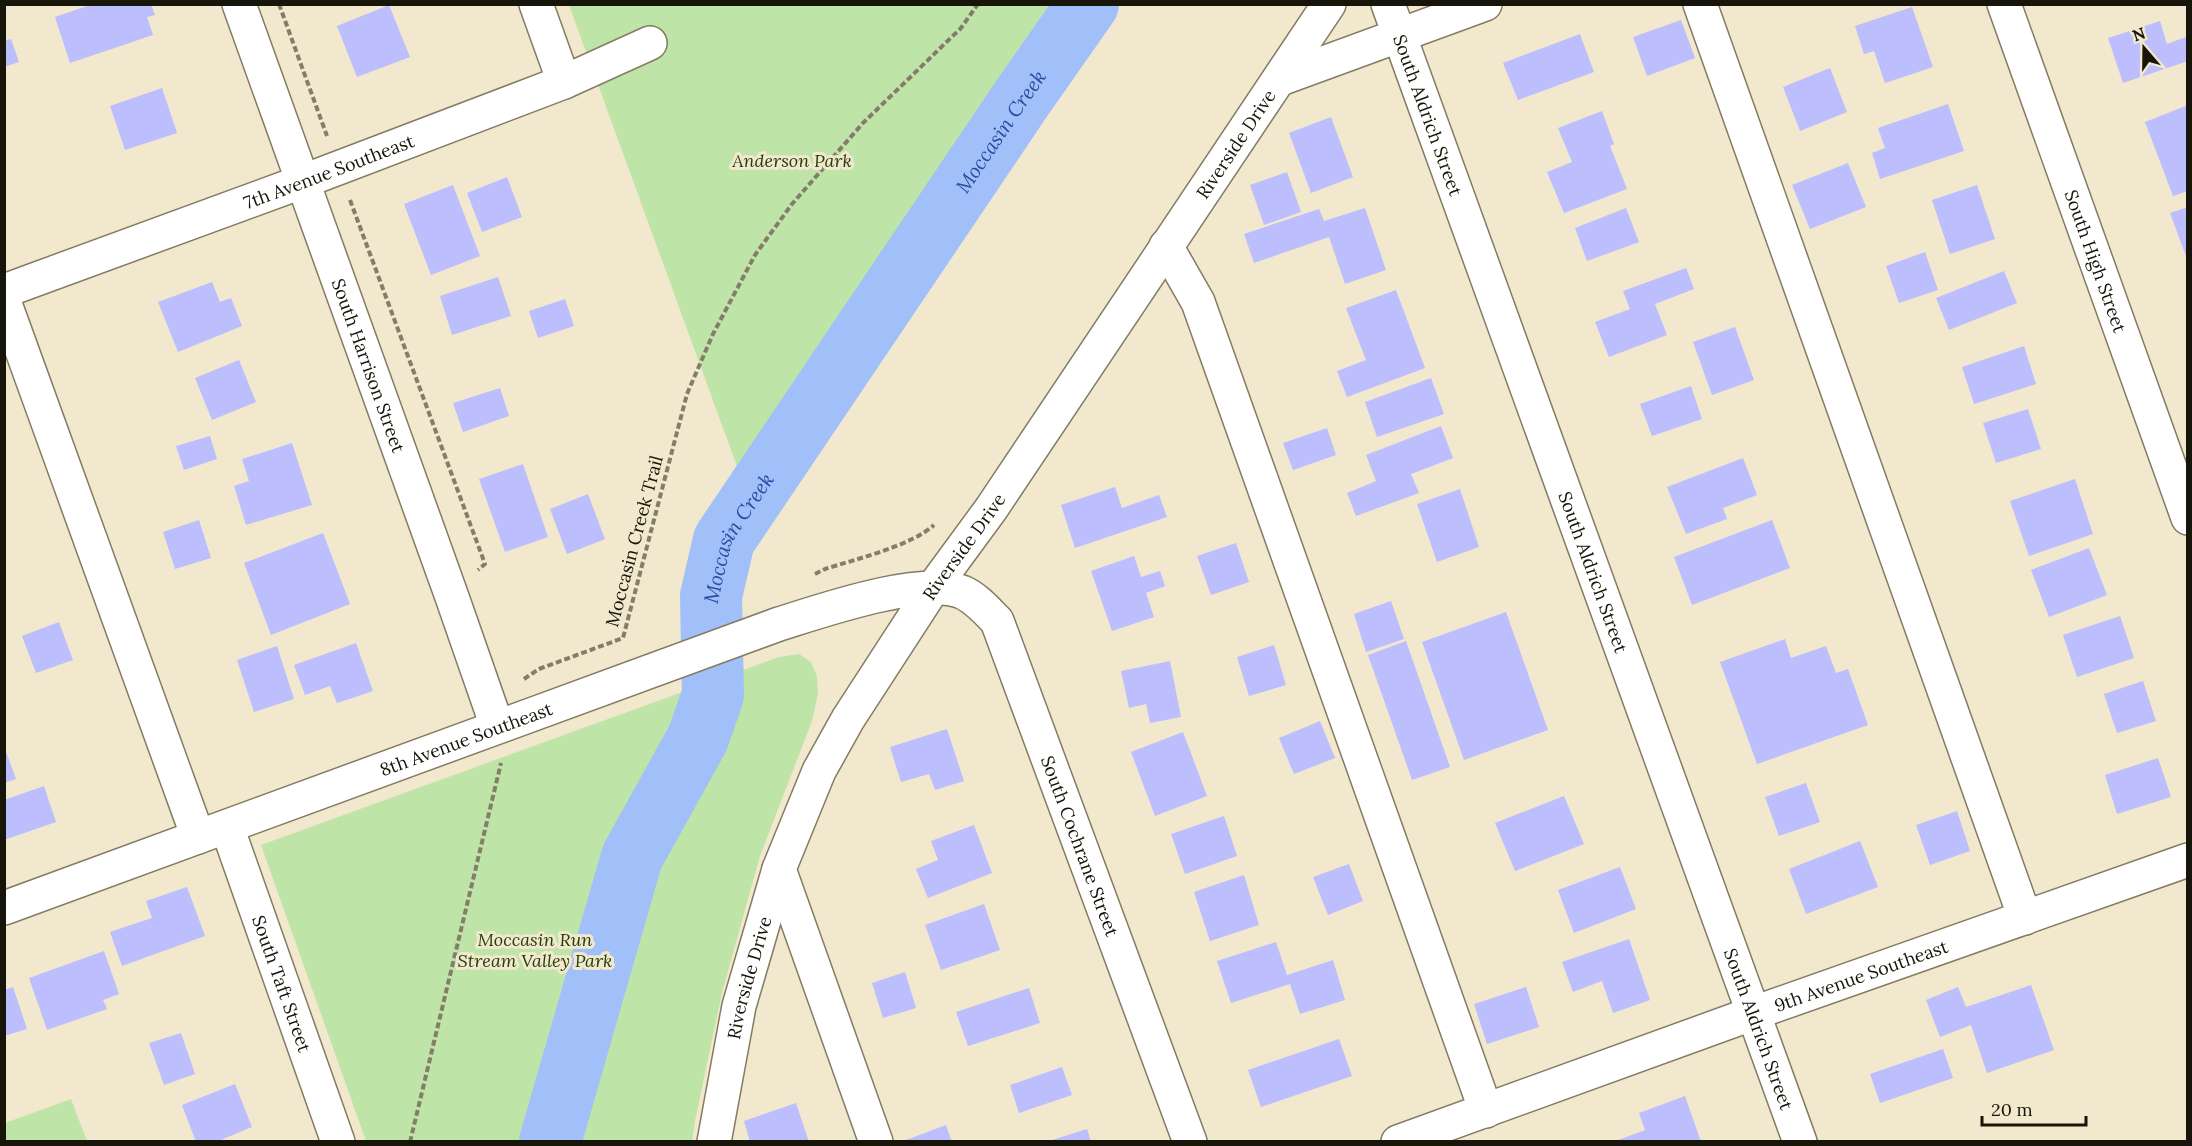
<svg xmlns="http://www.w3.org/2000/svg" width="2192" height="1146" font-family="Lora,serif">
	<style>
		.green { fill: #bee4a7 }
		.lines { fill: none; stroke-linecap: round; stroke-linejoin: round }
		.river { stroke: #a1bff9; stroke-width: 62 }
		.building { fill: #bcbefe }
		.minor-casing { stroke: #847b63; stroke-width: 36 }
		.path { stroke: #837d6a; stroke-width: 4; stroke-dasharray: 6 3; stroke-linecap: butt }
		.minor { stroke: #fff; stroke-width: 33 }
		.labels { text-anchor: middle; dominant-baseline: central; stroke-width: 6; stroke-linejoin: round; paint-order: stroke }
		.street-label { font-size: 18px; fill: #17140a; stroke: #f2e8cd }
		.park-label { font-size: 18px; font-style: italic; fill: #23400b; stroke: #f2e8cd }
		.water-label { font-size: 20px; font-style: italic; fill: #284ea1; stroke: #f2e8cd }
	</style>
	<rect width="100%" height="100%" fill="#f2e8cd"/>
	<!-- green -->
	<g class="green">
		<path d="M569 5H1088L1020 101 750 502Z"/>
		<path d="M799 654 811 662 817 676 818 694 812 721 760 856 722 993 695 1121 692 1141H366L261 845 779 657Z"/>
		<path d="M71 1099 87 1141H5V1123Z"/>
	</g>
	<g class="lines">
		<!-- river -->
		<path class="river" id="s1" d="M550 1142 632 857 698 738 713 695 711 596 724 540 1020 101 1088 4"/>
	</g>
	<!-- building -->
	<g class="building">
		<path d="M93 4H151L155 15 147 17 153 35 70 63 55 17Z"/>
		<path d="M389 5 410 57 357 77 337 26Z"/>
		<path d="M1912 7 1933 67 1885 83 1874 51 1864 54 1855 26Z"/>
		<path d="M1681 20 1695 58 1647 76 1633 37Z"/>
		<path d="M2160 21 2167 44 2186 37 2188 61 2123 83 2108 38Z"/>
		<path d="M1580 34 1594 72 1518 100 1503 63Z"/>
		<path d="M11 39 19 62 4 67V41Z"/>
		<path d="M1830 68 1847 112 1800 131 1783 87Z"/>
		<path d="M162 88 177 133 125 150 110 106Z"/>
		<path d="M1948 104 1964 151 1880 179 1872 153 1885 148 1878 128Z"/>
		<path d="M2188 105V191L2173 196 2145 122Z"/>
		<path d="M1602 111 1614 144 1610 146 1627 189 1564 213 1547 172 1572 162 1558 128Z"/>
		<path d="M1331 117 1353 177 1311 193 1289 133Z"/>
		<path d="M1848 163 1866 207 1810 229 1792 185Z"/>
		<path d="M1287 172 1301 212 1264 225 1250 185Z"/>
		<path d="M507 177 522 217 482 232 467 193Z"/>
		<path d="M453 185 480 256 431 275 404 204Z"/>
		<path d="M1977 185 1995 239 1950 254 1932 200Z"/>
		<path d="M2188 207V259H2187L2170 213Z"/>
		<path d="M1365 208 1386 270 1345 284 1329 237 1254 263 1244 234 1319 209 1324 221Z"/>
		<path d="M1626 208 1639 242 1587 261 1575 228Z"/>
		<path d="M1925 252 1938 290 1899 303 1886 266Z"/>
		<path d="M1686 268 1694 289 1655 304 1667 335 1609 357 1595 322 1630 309 1623 291Z"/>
		<path d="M2004 271 2017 303 1949 330 1936 298Z"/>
		<path d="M498 277 511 316 452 335 440 296Z"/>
		<path d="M212 282 220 302 231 298 242 326 178 352 158 302Z"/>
		<path d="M1396 290 1425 368 1347 397 1337 371 1366 360 1346 308Z"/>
		<path d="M565 299 574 326 538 338 529 311Z"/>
		<path d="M1735 327 1754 380 1712 395 1693 342Z"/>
		<path d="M2024 346 2036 384 1974 404 1962 367Z"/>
		<path d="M239 360 256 402 212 420 195 378Z"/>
		<path d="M1431 378 1444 414 1377 437 1365 402Z"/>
		<path d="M1691 386 1702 419 1652 436 1640 404Z"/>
		<path d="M500 388 509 416 463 432 453 403Z"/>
		<path d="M2028 409 2041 449 1996 463 1983 423Z"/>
		<path d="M1441 426 1453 458 1411 474 1419 493 1356 516 1347 493 1376 481 1366 455Z"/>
		<path d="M1327 428 1336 455 1293 470 1283 443Z"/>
		<path d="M210 436 217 459 184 470 176 446Z"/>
		<path d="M292 443 312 505 246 525 234 486 249 481 242 459Z"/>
		<path d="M1743 458 1757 495 1723 508 1727 519 1686 534 1667 487Z"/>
		<path d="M523 464 548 537 505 552 479 479Z"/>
		<path d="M2075 479 2093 534 2029 556 2010 501Z"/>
		<path d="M1115 487 1122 508 1159 495 1167 517 1075 548 1061 505Z"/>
		<path d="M1460 489 1479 547 1437 562 1417 504Z"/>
		<path d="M588 494 605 539 567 554 550 509Z"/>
		<path d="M199 520 211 558 175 569 163 532Z"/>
		<path d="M1772 520 1790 568 1692 605 1674 557Z"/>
		<path d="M323 533 350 604 271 635 244 563Z"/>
		<path d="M1236 543 1249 582 1211 595 1197 556Z"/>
		<path d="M2089 548 2107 595 2049 617 2031 570Z"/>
		<path d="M1134 556 1141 577 1160 571 1165 586 1146 593 1154 617 1112 631 1091 571Z"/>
		<path d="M1391 601 1404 639 1366 652 1354 614Z"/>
		<path d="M1506 612 1548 730 1464 760 1422 642Z"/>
		<path d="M2120 616 2134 658 2077 677 2063 635Z"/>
		<path d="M59 622 73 660 36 673 22 636Z"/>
		<path d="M1785 639 1791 658 1826 646 1836 673 1848 669 1868 725 1757 764 1720 662Z"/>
		<path d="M1406 641 1450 767 1412 780 1368 655Z"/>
		<path d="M356 643 373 691 337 703 330 686 305 695 294 665Z"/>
		<path d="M1274 645 1286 685 1249 696 1237 657Z"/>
		<path d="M277 646 294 699 254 712 237 660Z"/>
		<path d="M1170 661 1181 717 1150 723 1146 704 1129 708 1121 671Z"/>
		<path d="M2143 681 2156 721 2117 733 2104 694Z"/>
		<path d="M1320 721 1335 758 1294 774 1279 738Z"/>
		<path d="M947 729 964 781 935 790 929 774 901 782 890 747Z"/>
		<path d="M1183 732 1207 796 1155 816 1131 752Z"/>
		<path d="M4 746 16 779 4 783Z"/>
		<path d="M2158 758 2171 797 2117 814 2105 775Z"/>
		<path d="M1806 783 1820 822 1779 836 1765 797Z"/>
		<path d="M44 786 56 822 4 840V800Z"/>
		<path d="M1564 796 1584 844 1515 871 1495 823Z"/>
		<path d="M1957 811 1970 851 1930 865 1916 825Z"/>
		<path d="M1224 816 1237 856 1185 874 1171 834Z"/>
		<path d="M974 825 992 873 928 898 916 869 938 860 931 841Z"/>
		<path d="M1860 841 1878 887 1806 914 1789 869Z"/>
		<path d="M1349 864 1363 901 1328 915 1313 877Z"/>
		<path d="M1620 867 1636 909 1574 933 1558 890Z"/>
		<path d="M1244 875 1259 925 1210 941 1194 892Z"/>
		<path d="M187 887 205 936 122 966 110 932 152 918 146 901Z"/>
		<path d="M984 904 1000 950 941 970 925 925Z"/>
		<path d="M1629 939 1650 1000 1613 1013 1602 981 1573 992 1562 962Z"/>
		<path d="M1276 942 1287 975 1333 960 1345 1000 1300 1014 1290 984 1231 1003 1217 961Z"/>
		<path d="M104 951 119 994 103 1000 107 1009 47 1030 29 978Z"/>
		<path d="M905 972 916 1008 883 1018 872 983Z"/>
		<path d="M2031 985 2054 1050 1987 1073 1971 1025 1940 1037 1926 1000 1958 987 1966 1007Z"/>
		<path d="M13 987 27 1029 4 1036V990Z"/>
		<path d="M1526 987 1539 1027 1487 1044 1474 1004Z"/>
		<path d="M1029 988 1040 1023 968 1046 956 1012Z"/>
		<path d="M181 1033 195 1074 164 1085 149 1043Z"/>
		<path d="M1339 1039 1352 1076 1261 1107 1248 1070Z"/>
		<path d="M1943 1049 1953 1078 1880 1103 1870 1074Z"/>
		<path d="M1062 1067 1072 1095 1019 1113 1010 1085Z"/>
		<path d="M235 1084 252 1127 216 1142H196L182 1105Z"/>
		<path d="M1685 1096 1701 1142H1613L1645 1130 1639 1113Z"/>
		<path d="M796 1103 809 1142H750L744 1121Z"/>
		<path d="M946 1125 952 1142H907L906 1140Z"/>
		<path d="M1087 1129 1091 1142H1050L1049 1141Z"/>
	</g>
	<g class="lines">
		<!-- minor casing -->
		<g class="minor-casing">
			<g id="minor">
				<path id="s2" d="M239 4 452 597 497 726"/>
				<path d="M536 4 564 82"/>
				<path id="s3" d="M1388 4 1800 1142"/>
				<path d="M1700 4 2025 918"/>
				<path id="s4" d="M2004 4 2188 518"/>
				<path d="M1280 79 1485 4"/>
				<path d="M1166 246 1198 302 1486 1111"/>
				<path id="s5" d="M4 291 304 181 564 82 650 43"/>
				<path d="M4 301 198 837"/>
				<path id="s6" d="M227 827 338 1142"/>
				<path d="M779 869 876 1142"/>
				<path id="s7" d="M4 908 779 624C821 611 921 576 962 592 976 598 987 611 997 621L1190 1142"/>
				<path id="s8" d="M714 1142 739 1006 779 869 819 771 848 719 933 588 991 509 1329 4"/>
				<path id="s9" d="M1398 1142 1754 1013 2188 860"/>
			</g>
		</g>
		<!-- path -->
		<g class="path">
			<path d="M279 4 327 136"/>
			<path d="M350 200 485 564 478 570"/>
			<path d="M815 574 825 569C856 559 911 546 934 525"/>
			<path d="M524 679 539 669 623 638 687 394 713 334 755 255 792 204 863 123 961 28 978 4"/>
			<path d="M410 1142 501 763"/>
		</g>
		<!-- minor -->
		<use href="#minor" class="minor"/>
	</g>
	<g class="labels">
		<!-- street labels -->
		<g class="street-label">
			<text stroke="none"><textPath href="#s3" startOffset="118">South Aldrich Street</textPath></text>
			<text stroke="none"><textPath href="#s8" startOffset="1140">Riverside Drive</textPath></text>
			<text stroke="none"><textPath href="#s5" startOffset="346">7th Avenue Southeast</textPath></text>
			<text stroke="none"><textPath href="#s4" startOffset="273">South High Street</textPath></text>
			<text stroke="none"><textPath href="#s2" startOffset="384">South Harrison Street</textPath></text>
			<text transform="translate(634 541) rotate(-75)">Moccasin Creek Trail</text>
			<text stroke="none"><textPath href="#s8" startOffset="654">Riverside Drive</textPath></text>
			<text stroke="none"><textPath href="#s3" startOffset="604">South Aldrich Street</textPath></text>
			<text stroke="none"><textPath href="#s7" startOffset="492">8th Avenue Southeast</textPath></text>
			<text stroke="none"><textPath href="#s7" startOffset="1299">South Cochrane Street</textPath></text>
			<text stroke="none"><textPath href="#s9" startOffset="492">9th Avenue Southeast</textPath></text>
			<text stroke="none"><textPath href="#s8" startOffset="168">Riverside Drive</textPath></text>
			<text stroke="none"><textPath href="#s6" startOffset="166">South Taft Street</textPath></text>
			<text stroke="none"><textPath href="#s3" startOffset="1090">South Aldrich Street</textPath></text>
		</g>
		<!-- park labels -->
		<g class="park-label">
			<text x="792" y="160">Anderson Park</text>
			<text x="535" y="939">Moccasin Run<tspan x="535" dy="21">Stream Valley Park</tspan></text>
		</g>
		<!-- water labels -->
		<g class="water-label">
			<text stroke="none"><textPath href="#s1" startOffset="1128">Moccasin Creek</textPath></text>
			<text stroke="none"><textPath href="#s1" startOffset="642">Moccasin Creek</textPath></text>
		</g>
	</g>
	<!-- border -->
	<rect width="2192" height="1146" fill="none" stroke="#17140a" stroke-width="12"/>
	<!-- north arrow -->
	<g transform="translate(2144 48) rotate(340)" stroke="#f2e8cd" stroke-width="4.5" paint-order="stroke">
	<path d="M0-4.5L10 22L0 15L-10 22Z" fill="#17140a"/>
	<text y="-9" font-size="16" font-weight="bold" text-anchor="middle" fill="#17140a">N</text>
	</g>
	<!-- scale -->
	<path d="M1982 1116v9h104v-9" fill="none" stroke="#17140a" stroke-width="3"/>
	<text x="1991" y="1116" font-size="18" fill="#17140a" stroke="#f2e8cd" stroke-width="4.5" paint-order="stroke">20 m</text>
</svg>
